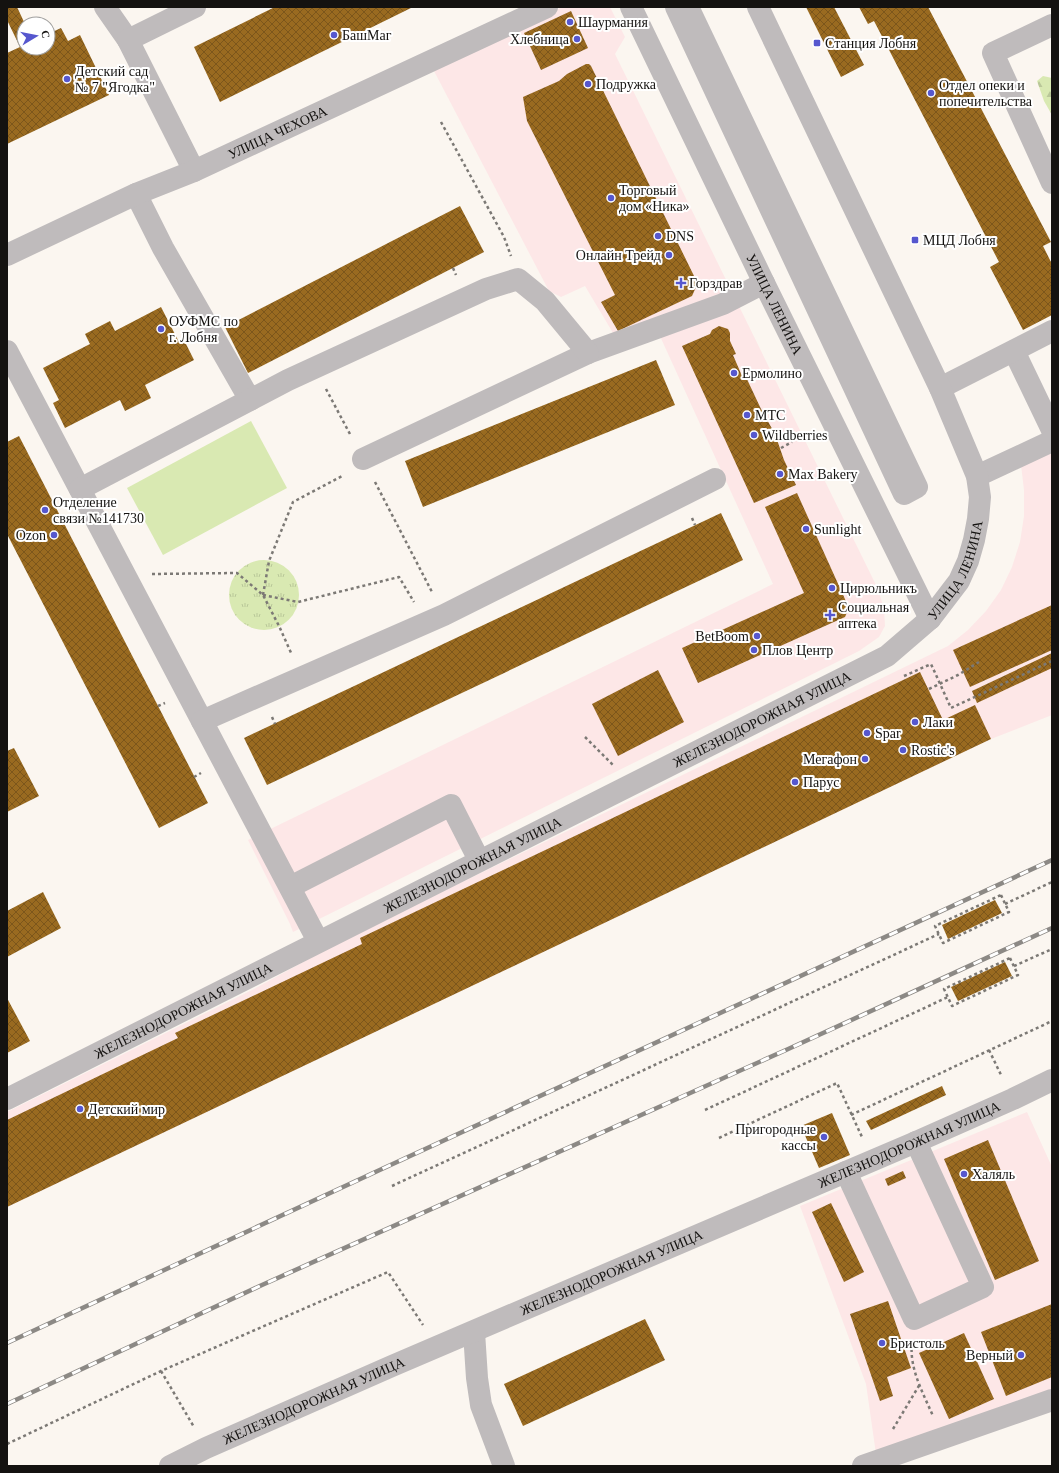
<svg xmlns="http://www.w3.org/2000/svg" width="1059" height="1473" font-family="'Times New Roman',serif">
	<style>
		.commercial { fill: #fde7e7 }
		.grass { fill: url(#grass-tufts) }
		.forest { fill: url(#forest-firs) }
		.pitch { fill: #d9e9b2 }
		.building { fill: url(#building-cross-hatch) }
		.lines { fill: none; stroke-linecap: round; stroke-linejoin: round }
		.path { stroke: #7c7975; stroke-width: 2.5; stroke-dasharray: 3 3; stroke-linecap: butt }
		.minor { stroke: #bfbbbc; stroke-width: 22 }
		.rail-casing { stroke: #8c8985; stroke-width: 4.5 }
		.rail { stroke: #fff; stroke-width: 3; stroke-dasharray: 9; stroke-linecap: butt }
		.poi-dot { fill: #5657ce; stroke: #fff; stroke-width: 1.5 }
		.labels { text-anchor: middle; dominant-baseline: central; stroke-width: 4; stroke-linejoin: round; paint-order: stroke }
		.poi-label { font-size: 14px; fill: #141210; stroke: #fff; text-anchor: start }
		.street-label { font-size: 14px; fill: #141210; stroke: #fff }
	</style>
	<defs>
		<pattern id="grass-tufts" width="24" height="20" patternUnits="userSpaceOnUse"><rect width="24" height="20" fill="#d9e9b2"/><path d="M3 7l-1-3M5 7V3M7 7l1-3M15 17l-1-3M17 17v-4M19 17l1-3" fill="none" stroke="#b9c798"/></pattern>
		<pattern id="forest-firs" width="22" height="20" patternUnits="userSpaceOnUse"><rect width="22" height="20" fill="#d9e9b2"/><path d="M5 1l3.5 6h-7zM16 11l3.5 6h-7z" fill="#b9c798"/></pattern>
		<pattern id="building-cross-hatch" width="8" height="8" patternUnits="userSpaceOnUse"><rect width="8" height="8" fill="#996a20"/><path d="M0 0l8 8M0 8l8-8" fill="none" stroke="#7c561b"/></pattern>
	</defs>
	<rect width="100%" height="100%" fill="#fbf6f0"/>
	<!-- commercial -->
	<g class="commercial">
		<path d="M562 7H610L625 37 615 54 877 587 884 608 885 626 879 637 859 651 293 932 290 924 248 840 773 584 654 323 616 338 585 286 561 297 549 291 434 71Z"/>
		<path d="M1052 430V715L991 739 7 1207V1112L254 989 347 938 948 646 968 630 986 611 1001 590 1012 567 1020 542 1024 516V490L1021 465Z"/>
		<path d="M1027 1112 1052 1167V1396L876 1454 866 1384 800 1206Z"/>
	</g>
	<!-- grass -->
	<circle class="grass" cx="264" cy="595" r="35"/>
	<!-- forest -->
	<path class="forest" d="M1043 76 1052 78V115L1044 101 1037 81Z"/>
	<!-- pitch -->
	<path class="pitch" d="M251 421 287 488 163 555 127 488Z"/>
	<!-- building -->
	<g class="building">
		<path d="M7 7H17L25 24H24V48H48V34L61 28 68 41 80 35 109 95 7 144V53L20 47 7 20Z"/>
		<path d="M275 7H413L220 102 194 47Z"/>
		<path d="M806 7H834L864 65 841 77Z"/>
		<path d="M859 7H928L1051 242 1043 246 1052 264V315L1023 330 990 267 999 262 874 21 868 24Z"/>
		<path d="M571 11 588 48 541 70 524 33Z"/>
		<path d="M586 64H589L591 66 696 280 697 285 692 296 618 331 601 302 615 295 527 121 523 97 559 81 567 74Z"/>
		<path d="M460 206 484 252 248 373 225 327Z"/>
		<path d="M161 307 179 342 184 340 194 360 145 385 151 398 125 411 120 400 65 428 53 403 59 400 43 368 90 344 85 334 110 321 115 331Z"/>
		<path d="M719 326 728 329 730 333V341L736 354 733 355 742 376 745 375 761 409 775 434 784 460 796 485 754 503 682 346 710 334 712 330Z"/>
		<path d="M656 360 675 405 423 507 405 461Z"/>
		<path d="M19 436 208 803 159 828 7 534V442Z"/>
		<path d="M797 493 849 608 845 617 698 683 682 648 804 593 765 507Z"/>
		<path d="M721 513 743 560 267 785 244 738Z"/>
		<path d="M1052 605V650L970 687 953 650Z"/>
		<path d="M1052 653V668L977 703 972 691Z"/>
		<path d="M658 670 684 722 618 756 592 704Z"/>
		<path d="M920 672 943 720 975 705 991 739 7 1207V1120L178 1038 175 1033 362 944 360 938Z"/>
		<path d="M14 748 39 796 7 812V751Z"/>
		<path d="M43 892 61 928 7 957V911Z"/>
		<path d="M995 900 1002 913 948 939 942 925Z"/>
		<path d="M1005 962 1012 976 958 1001 951 987Z"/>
		<path d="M7 998 30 1041 7 1053Z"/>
		<path d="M942 1086 946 1095 871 1130 866 1121Z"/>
		<path d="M832 1113 850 1155 819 1168 801 1126Z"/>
		<path d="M988 1140 1039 1261 995 1280 944 1159Z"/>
		<path d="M903 1171 906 1178 888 1186 885 1179Z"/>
		<path d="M831 1203 864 1272 844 1282 812 1212Z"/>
		<path d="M888 1301 911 1368 887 1377 893 1396 880 1401 850 1314Z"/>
		<path d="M1052 1304V1377L1006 1396 981 1332Z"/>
		<path d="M645 1319 665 1360 523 1426 504 1384Z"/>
		<path d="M964 1333 994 1399 949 1419 919 1353Z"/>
	</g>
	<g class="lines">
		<!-- path -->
		<g class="path">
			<path d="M441 122 504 237 511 256"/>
			<path d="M453 268 456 275"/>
			<path d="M326 389 351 436"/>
			<path d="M781 448 792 442"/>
			<path d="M375 482 432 592"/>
			<path d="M692 518 695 525"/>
			<path d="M152 574 237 573 263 595 279 626 292 655"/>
			<path d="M263 595 298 602 399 577 414 602"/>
			<path d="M263 595 269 561 293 502 344 475"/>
			<path d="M904 676 931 664 951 708 1052 661"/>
			<path d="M929 689 958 675 979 662"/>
			<path d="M158 706 165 703"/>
			<path d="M272 717 275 724"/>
			<path d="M585 737 613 765"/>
			<path d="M194 777 201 773"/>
			<path d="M1001 895 1009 912 943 943 935 926Z"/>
			<path d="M1005 904 1052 882"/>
			<path d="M1010 958 1018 975 952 1006 944 989Z"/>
			<path d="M1014 966 1052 949"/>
			<path d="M989 1050 1002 1077"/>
			<path d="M705 1110 948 997"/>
			<path d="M851 1115 1052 1021"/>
			<path d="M719 1138 837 1083 862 1137"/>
			<path d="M392 1186 939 934"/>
			<path d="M912 1343C909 1368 923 1393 933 1416"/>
			<path d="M161 1371 194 1427"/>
			<path d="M893 1429 920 1384"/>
			<path d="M7 1444 161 1371 388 1272 423 1325"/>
		</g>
		<!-- minor -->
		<g class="minor">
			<path d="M105 7 128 40"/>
			<path id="s1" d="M631 7 764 283 930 619"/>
			<path d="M676 7 904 494 917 487 688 7"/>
			<path d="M1052 25 993 53 1052 183"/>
			<path d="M194 171 128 40 195 7"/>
			<path d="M136 194 163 248 250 400"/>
			<path id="s2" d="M7 255 136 194 194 171 547 7"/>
			<path d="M7 351 202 721"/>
			<path d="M1014 351 1052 430"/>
			<path d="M940 388 1052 331"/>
			<path d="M363 459 588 353 723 304 764 283"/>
			<path d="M977 476 1052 441"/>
			<path d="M80 489 288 380 486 289 518 279 545 301 588 353"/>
			<path d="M290 887 451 805 479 860"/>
			<path d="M318 941 202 721 444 615 715 479"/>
			<path id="s3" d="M7 1099 887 656 930 619 959 581 968 561 974 540 978 519 980 497 977 476 940 388 758 7"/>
			<path d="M846 1172 914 1319 983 1287 916 1142"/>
			<path d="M474 1332 477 1378 481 1405 504 1466"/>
			<path id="s4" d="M170 1466 206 1448 392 1366 916 1142 1013 1099 1052 1080"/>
			<path d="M863 1466 1052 1400"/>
		</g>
		<!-- rail casing -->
		<g class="rail-casing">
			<g id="rail">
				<path d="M7 1343 384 1168 1052 860"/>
				<path d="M7 1404 262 1285 786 1050 1052 928"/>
			</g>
		</g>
		<!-- rail -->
		<use href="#rail" class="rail"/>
	</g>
	<!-- markers -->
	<g class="poi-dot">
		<circle cx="570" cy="22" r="4"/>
		<circle cx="334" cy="35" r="4"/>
		<circle cx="577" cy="39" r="4"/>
		<rect x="813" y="39" width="8" height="8" rx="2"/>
		<circle cx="67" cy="79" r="4"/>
		<circle cx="588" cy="84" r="4"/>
		<circle cx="931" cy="93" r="4"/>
		<circle cx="611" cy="198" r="4"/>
		<circle cx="658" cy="236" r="4"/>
		<rect x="911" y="236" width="8" height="8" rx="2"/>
		<circle cx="669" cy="255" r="4"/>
		<path d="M679 277h4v4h4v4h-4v4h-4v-4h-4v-4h4z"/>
		<circle cx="161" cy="329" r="4"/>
		<circle cx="734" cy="373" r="4"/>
		<circle cx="747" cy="415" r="4"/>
		<circle cx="754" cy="435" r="4"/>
		<circle cx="780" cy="474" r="4"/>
		<circle cx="45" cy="510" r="4"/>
		<circle cx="806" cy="529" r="4"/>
		<circle cx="54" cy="535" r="4"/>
		<circle cx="832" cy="588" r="4"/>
		<path d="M828 609h4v4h4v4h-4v4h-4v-4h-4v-4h4z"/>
		<circle cx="757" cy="636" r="4"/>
		<circle cx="754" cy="650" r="4"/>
		<circle cx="915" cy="722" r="4"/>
		<circle cx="867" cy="733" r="4"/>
		<circle cx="903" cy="750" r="4"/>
		<circle cx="865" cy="759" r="4"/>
		<circle cx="795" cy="782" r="4"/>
		<circle cx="80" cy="1109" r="4"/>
		<circle cx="824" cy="1137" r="4"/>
		<circle cx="964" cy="1174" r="4"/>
		<circle cx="882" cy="1343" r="4"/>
		<circle cx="1021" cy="1355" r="4"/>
	</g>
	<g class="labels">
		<!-- poi labels -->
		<g class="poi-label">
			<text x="578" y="22">Шаурмания</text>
			<text x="342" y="35">БашМаг</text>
			<text x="569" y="39" text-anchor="end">Хлебница</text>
			<text x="825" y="43">Станция Лобня</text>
			<text x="75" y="71">Детский сад<tspan x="75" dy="16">№ 7 "Ягодка"</tspan></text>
			<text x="596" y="84">Подружка</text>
			<text x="939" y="85">Отдел опеки и<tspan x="939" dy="16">попечительства</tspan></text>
			<text x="619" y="190">Торговый<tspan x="619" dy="16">дом «Ника»</tspan></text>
			<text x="666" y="236">DNS</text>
			<text x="923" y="240">МЦД Лобня</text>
			<text x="661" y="255" text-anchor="end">Онлайн Трейд</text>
			<text x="689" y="283">Горздрав</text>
			<text x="169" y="321">ОУФМС по<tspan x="169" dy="16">г. Лобня</tspan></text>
			<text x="742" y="373">Ермолино</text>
			<text x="755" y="415">МТС</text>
			<text x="762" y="435">Wildberries</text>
			<text x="788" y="474">Max Bakery</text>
			<text x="53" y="502">Отделение<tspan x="53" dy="16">связи №141730</tspan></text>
			<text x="814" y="529">Sunlight</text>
			<text x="46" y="535" text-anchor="end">Ozon</text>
			<text x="840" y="588">Цирюльникъ</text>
			<text x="838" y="607">Социальная<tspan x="838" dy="16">аптека</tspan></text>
			<text x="749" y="636" text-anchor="end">BetBoom</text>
			<text x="762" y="650">Плов Центр</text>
			<text x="923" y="722">Лаки</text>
			<text x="875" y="733">Spar</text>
			<text x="911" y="750">Rostic's</text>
			<text x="857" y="759" text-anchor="end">Мегафон</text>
			<text x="803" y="782">Парус</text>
			<text x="88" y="1109">Детский мир</text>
			<text x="816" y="1129" text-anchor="end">Пригородные<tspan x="816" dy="16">кассы</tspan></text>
			<text x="972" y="1174">Халяль</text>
			<text x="890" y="1343">Бристоль</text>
			<text x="1013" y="1355" text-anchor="end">Верный</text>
		</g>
		<!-- street labels -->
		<g class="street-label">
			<text stroke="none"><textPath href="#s2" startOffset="297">УЛИЦА ЧЕХОВА</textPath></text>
			<text stroke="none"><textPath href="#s1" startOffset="330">УЛИЦА ЛЕНИНА</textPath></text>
			<text stroke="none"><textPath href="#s3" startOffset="1098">УЛИЦА ЛЕНИНА</textPath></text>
			<text stroke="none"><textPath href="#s3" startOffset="845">ЖЕЛЕЗНОДОРОЖНАЯ УЛИЦА</textPath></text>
			<text stroke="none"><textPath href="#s3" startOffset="521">ЖЕЛЕЗНОДОРОЖНАЯ УЛИЦА</textPath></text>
			<text stroke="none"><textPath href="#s3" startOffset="197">ЖЕЛЕЗНОДОРОЖНАЯ УЛИЦА</textPath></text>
			<text stroke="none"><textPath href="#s4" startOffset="806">ЖЕЛЕЗНОДОРОЖНАЯ УЛИЦА</textPath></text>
			<text stroke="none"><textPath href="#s4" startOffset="482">ЖЕЛЕЗНОДОРОЖНАЯ УЛИЦА</textPath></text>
			<text stroke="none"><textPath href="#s4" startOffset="158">ЖЕЛЕЗНОДОРОЖНАЯ УЛИЦА</textPath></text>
		</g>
	</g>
	<!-- border -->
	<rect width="1059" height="1473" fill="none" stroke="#141210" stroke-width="16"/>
	<!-- north arrow -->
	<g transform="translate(36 36) rotate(80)"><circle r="19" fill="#ffffff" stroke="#a1a09f"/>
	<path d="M0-3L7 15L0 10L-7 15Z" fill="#5657ce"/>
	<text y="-6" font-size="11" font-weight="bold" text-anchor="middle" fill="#141210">С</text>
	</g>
</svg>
